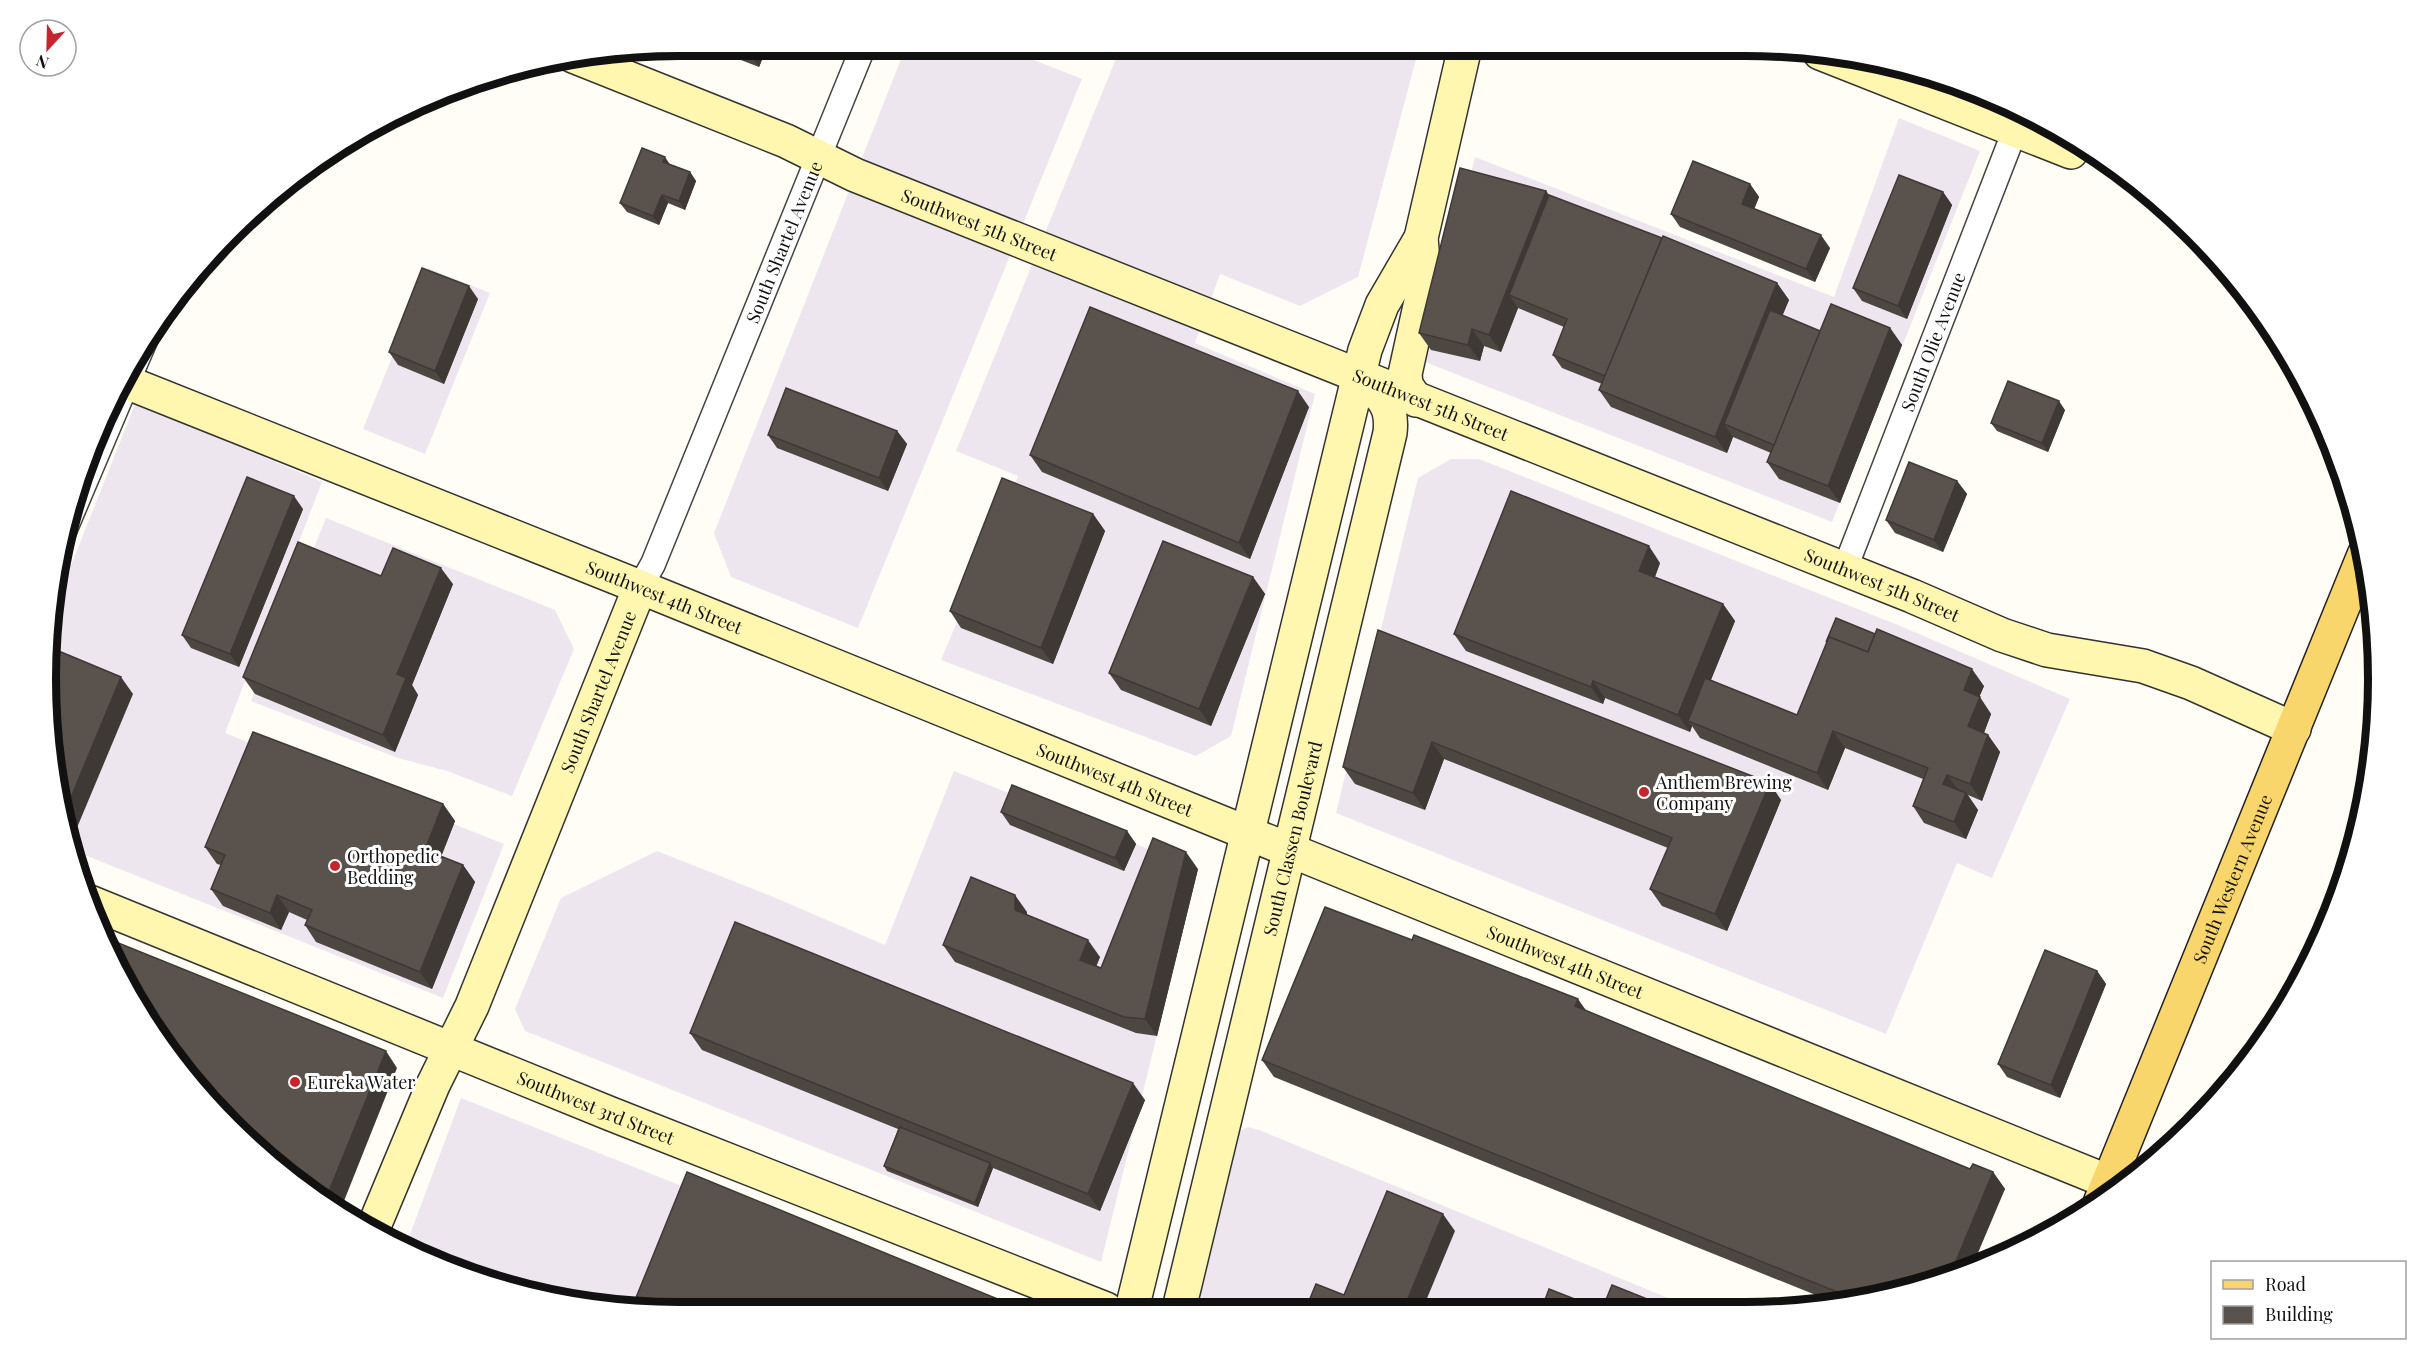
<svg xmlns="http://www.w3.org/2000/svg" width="2424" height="1357" font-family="'Playfair Display',serif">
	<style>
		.industrial { fill: #eee6ef }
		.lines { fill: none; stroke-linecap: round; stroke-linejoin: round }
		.street-casing { stroke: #444; stroke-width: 27 }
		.secondary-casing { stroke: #333; stroke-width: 36 }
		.primary-casing { stroke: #222; stroke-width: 36 }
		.street { stroke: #fff; stroke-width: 24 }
		.secondary { stroke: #fff6b0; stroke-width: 33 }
		.primary { stroke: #f9d66b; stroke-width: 33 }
		.wall { fill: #4d4742 }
		.shaded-wall { fill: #3f3936 }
		.building { fill: #5a524d; stroke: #3f3936; stroke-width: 1.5 }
		.poi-dot { fill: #c4262e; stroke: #fff; stroke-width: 2 }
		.labels { text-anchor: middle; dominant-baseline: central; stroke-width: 6; stroke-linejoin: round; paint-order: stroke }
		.street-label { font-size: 18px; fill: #111; stroke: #fff }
		.poi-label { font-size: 18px; fill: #111; stroke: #fff; text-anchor: start }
		.rim { fill: none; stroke: #111; stroke-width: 8 }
	</style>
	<rect width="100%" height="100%" fill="#fffdf5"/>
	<!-- industrial -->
	<g class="industrial">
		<path d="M1419 48 1358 277 1300 306 1220 274 1195 343 1315 394 1231 736 1196 756 941 660 1018 476 956 451 1120 49Z"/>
		<path d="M905 49H1006L1082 79 858 628 731 577 714 533Z"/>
		<path d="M1899 118 1980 151 1832 522 1425 362 1475 157 1834 297Z"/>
		<path d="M428 268 490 293 425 454 363 429Z"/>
		<path d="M136 402 322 482 225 733 504 844 443 998 72 850 57 802 49 648 54 608Z"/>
		<path d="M1451 459H1479L1898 625 2070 699 1992 878 1957 863 1886 1034 1336 813 1418 478Z"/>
		<path d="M326 518 555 610 574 649 512 796 447 771 398 758 251 701Z"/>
		<path d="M954 771 1198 869 1101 1262 525 1031 515 1009 561 898 657 851 771 896 885 945Z"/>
		<path d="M461 1098 991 1309 637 1311 514 1290 406 1245Z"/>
		<path d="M1248 1127 1259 1130 1690 1307 1205 1309 1198 1287 1238 1132Z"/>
	</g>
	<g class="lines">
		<!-- street casing -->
		<g class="street-casing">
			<g id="street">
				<path d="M62 536 149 331"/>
				<path id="s1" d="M1844 571 2022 112"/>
				<path id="s2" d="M640 587 653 564 862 50"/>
			</g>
		</g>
		<!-- secondary casing -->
		<g class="secondary-casing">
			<g id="secondary">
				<path d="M1820 53 2071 152"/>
				<path id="s3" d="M573 56 786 141 855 175 1912 596 2002 635 2047 650 2143 666 2191 683 2294 729"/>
				<path id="s4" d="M121 380 640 587 2109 1182"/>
				<path d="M1416 400 1406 385 1405 374 1425 283 1421 238 1465 47"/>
				<path id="s5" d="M87 901 611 1114 1106 1309"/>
				<path id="s6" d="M372 1231 433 1085 472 1006 640 587"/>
				<path d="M1132 1309 1365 350 1382 305 1421 238"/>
				<path id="s7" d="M1179 1309 1390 433C1393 407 1384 398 1365 382"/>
			</g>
		</g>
		<!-- primary casing -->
		<g class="primary-casing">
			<g id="primary">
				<path id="s8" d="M2100 1203 2364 555"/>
			</g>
		</g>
		<!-- street -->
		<use href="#street" class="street"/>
		<!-- secondary -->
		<use href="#secondary" class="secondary"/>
		<!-- primary -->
		<use href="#primary" class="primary"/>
	</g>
	<!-- wall -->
	<g class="wall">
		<path d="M715 50H766L759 67Z"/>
		<path d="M670 164 690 172 696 181 685 210 668 203 659 225 627 212 620 203Z"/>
		<path d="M1750 184 1759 197 1754 209 1830 248 1815 282 1680 227 1671 214Z"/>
		<path d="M1546 191 1549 195 1777 283 1789 300 1782 315 1820 331 1890 328 1902 345 1840 503 1779 479 1767 462 1771 453 1733 437 1727 453 1611 407 1599 390 1602 384 1562 368 1553 355 1564 327 1518 308 1501 352 1484 346 1480 361 1431 350 1419 333Z"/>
		<path d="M1943 192 1952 205 1907 319 1862 301 1853 288Z"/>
		<path d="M478 299 444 384 398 365 389 352Z"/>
		<path d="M1309 407 1250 559 1042 472 1030 455Z"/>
		<path d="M2065 410 2048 452 1997 431 1991 423Z"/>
		<path d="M897 431 907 444 888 491 777 448 768 435Z"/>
		<path d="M1957 481 1967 494 1943 552 1895 533 1886 520Z"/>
		<path d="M303 509 239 667 191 648 182 635Z"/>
		<path d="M1093 514 1105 531 1053 664 961 628 950 611Z"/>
		<path d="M1660 563 1655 577 1723 604 1735 621 1711 680 1797 715 1984 686 1979 697 1991 714 1984 733 1988 735 2000 752 1982 801 1968 795 1978 810 1966 839 1924 823 1913 806 1923 779 1845 748 1828 790 1700 738 1692 726 1690 732 1605 698 1603 704 1466 651 1454 634Z"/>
		<path d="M381 576 453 584 412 685 418 695 395 752 255 694 243 677Z"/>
		<path d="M1253 577 1265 594 1211 726 1121 690 1109 673Z"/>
		<path d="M1378 630 1781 800 1727 931 1662 906 1650 889 1668 848 1444 759 1425 810 1355 784 1343 767Z"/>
		<path d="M443 804 455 821 441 857 463 865 475 882 432 989 316 942 305 925 307 920 289 912 281 930 223 906 211 889 221 865 217 864 205 847Z"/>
		<path d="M1001 812 1127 831 1136 844 1124 871 1010 825Z"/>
		<path d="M1198 869 1157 1036 1136 1033 955 962 943 945 1027 912V915L1100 957 1096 966 1101 968Z"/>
		<path d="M1412 940 1970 1169 1993 1172 2005 1189 1949 1278 1838 1304 1274 1077 1262 1060Z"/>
		<path d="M2097 971 2106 984 2060 1098 2007 1077 1998 1064Z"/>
		<path d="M690 1033 1145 1100 1100 1211 993 1168 978 1207 887 1171 884 1166 898 1129 702 1050Z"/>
	</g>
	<!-- shaded-wall -->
	<g class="shaded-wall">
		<path d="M752 50H766L759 67 750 54Z"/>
		<path d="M665 157 671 166 663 162Z"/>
		<path d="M690 172 696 181 685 210 679 201Z"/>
		<path d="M1750 184 1759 197 1751 217 1742 204Z"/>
		<path d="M1546 191 1558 208 1509 295 1518 308 1501 352 1489 335Z"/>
		<path d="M1943 192 1952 205 1907 319 1898 306Z"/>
		<path d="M662 195 668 203 659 225 653 216Z"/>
		<path d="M1821 235 1830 248 1815 282 1806 269Z"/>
		<path d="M1777 283 1789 300 1736 429 1724 424 1733 437 1727 453 1715 437Z"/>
		<path d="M469 286 478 299 444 384 435 371Z"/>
		<path d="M1890 328 1902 345 1840 503 1828 486Z"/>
		<path d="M1472 329 1484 346 1480 361 1468 345Z"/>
		<path d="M1298 391 1309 407 1250 559 1239 543Z"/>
		<path d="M2059 401 2065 410 2048 452 2042 443Z"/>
		<path d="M897 431 907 444 888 491 879 478Z"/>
		<path d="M1957 481 1967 494 1943 552 1934 540Z"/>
		<path d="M294 496 303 509 239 667 230 654Z"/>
		<path d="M1093 514 1105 531 1053 664 1041 648Z"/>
		<path d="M1649 546 1660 563 1651 587 1639 571Z"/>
		<path d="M441 568 453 584 412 685 418 695 395 752 383 735 397 674Z"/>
		<path d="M1253 577 1265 594 1211 726 1199 709Z"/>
		<path d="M1723 604 1735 621 1693 723 1688 721 1692 726 1690 732 1678 715Z"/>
		<path d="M1972 669 1984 686 1975 707 1964 690Z"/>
		<path d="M121 677 133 694 71 842 68 837 62 819Z"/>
		<path d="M1593 681 1605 698 1603 704 1591 687Z"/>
		<path d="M1980 697 1991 714 1980 743 1968 726Z"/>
		<path d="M1833 731 1845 748 1828 790 1817 773Z"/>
		<path d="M1988 735 2000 752 1982 801 1970 784Z"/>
		<path d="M1432 742 1444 759 1425 810 1413 793Z"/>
		<path d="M1947 775 1959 791 1943 784Z"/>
		<path d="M1770 783 1781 800 1727 931 1715 914Z"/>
		<path d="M1966 793 1978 810 1966 839 1954 822Z"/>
		<path d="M443 804 455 821 437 867 425 850Z"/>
		<path d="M1127 831 1136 844 1124 871 1115 858Z"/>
		<path d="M1186 852 1198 869 1157 1036 1145 1019Z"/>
		<path d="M463 865 475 882 432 989 420 972Z"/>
		<path d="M277 895 289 912 281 930 270 913Z"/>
		<path d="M1015 895 1027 912V927L1015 910Z"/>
		<path d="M1088 940 1100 957 1092 977 1080 960Z"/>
		<path d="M2097 971 2106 984 2060 1098 2051 1085Z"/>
		<path d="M1578 999 1590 1016 1575 1006Z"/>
		<path d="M386 1051 397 1068 340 1211 325 1201Z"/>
		<path d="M1133 1083 1145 1100 1100 1211 1088 1194Z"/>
		<path d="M990 1163 993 1168 978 1207 975 1203Z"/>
		<path d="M1993 1172 2005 1189 1972 1267 1949 1278Z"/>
		<path d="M1443 1214 1455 1231 1423 1308H1404Z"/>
	</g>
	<!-- building -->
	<g class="building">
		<path d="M739 50H752L750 54Z"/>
		<path d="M642 148 665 157 663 162 690 172 679 201 662 195 653 216 620 203Z"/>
		<path d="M1693 161 1750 184 1742 204 1821 235 1806 269 1671 214Z"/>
		<path d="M1460 168 1546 191 1489 335 1472 329 1468 345 1419 333Z"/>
		<path d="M1899 175 1943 192 1898 306 1853 288Z"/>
		<path d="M1549 195 1662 238 1605 376 1553 355 1567 319 1509 295Z"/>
		<path d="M1663 236 1777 283 1715 437 1599 390Z"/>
		<path d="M422 268 469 286 435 371 389 352Z"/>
		<path d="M1831 304 1890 328 1828 486 1767 462Z"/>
		<path d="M1090 307 1298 391 1239 543 1030 455Z"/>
		<path d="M1770 310 1820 331 1774 445 1724 424Z"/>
		<path d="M2008 381 2059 401 2042 443 1991 423Z"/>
		<path d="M786 388 897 431 879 478 768 435Z"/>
		<path d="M1909 462 1957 481 1934 540 1886 520Z"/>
		<path d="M247 477 294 496 230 654 182 635Z"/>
		<path d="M1002 478 1093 514 1041 648 950 611Z"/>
		<path d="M1511 491 1649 546 1639 571 1723 604 1678 715 1593 681 1591 687 1454 634Z"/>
		<path d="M1163 541 1253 577 1199 709 1109 673Z"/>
		<path d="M298 542 381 576 393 548 441 568 397 674 406 678 383 735 243 677Z"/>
		<path d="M1836 618 1875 634 1868 652 1829 637 1826 642Z"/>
		<path d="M1877 629 1972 669 1964 690 1980 697 1968 726 1988 735 1970 784 1947 775 1943 784 1966 793 1954 822 1913 806 1928 768 1833 731 1817 773 1688 721 1705 678 1797 715 1829 637 1868 652Z"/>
		<path d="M1378 630 1770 783 1715 914 1650 889 1672 838 1432 742 1413 793 1343 767Z"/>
		<path d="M49 647 121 677 62 819 57 802 46 720Z"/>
		<path d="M253 732 443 804 425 850 463 865 420 972 305 925 312 910 277 895 270 913 211 889 225 855 205 847Z"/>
		<path d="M1012 785 1127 831 1115 858 1001 812Z"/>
		<path d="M1153 838 1186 852 1145 1019 1124 1017 943 945 971 877 1015 895V910L1088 940 1080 960 1101 968Z"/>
		<path d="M1325 907 1412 940 1414 935 1578 999 1575 1006 1970 1169 1973 1164 1993 1172 1949 1278 1857 1300 1262 1060Z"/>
		<path d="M735 922 1133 1083 1088 1194 690 1033Z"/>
		<path d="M101 936 386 1051 325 1201 261 1155 202 1096 130 996Z"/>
		<path d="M2045 950 2097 971 2051 1085 1998 1064Z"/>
		<path d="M900 1127 990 1163 975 1203 884 1166Z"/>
		<path d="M687 1172 1022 1309 637 1311 631 1310Z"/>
		<path d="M1387 1191 1443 1214 1404 1308H1306L1316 1284 1344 1295Z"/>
		<path d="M1612 1285 1667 1307H1603Z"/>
		<path d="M1549 1289 1595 1307 1542 1308Z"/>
	</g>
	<!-- markers -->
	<g class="poi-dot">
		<circle cx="1644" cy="792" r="6"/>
		<circle cx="335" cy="866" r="6"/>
		<circle cx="295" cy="1082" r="6"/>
	</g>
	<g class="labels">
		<!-- street labels -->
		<g class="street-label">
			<text stroke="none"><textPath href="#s3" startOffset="440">Southwest 5th Street</textPath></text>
			<text stroke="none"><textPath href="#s2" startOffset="374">South Shartel Avenue</textPath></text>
			<text stroke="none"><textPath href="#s1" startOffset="246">South Olie Avenue</textPath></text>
			<text stroke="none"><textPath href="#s3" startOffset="926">Southwest 5th Street</textPath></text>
			<text stroke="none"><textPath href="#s3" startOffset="1412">Southwest 5th Street</textPath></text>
			<text stroke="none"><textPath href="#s4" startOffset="585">Southwest 4th Street</textPath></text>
			<text stroke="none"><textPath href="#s6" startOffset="585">South Shartel Avenue</textPath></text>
			<text stroke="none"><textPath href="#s4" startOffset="1071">Southwest 4th Street</textPath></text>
			<text stroke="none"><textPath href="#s7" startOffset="484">South Classen Boulevard</textPath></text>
			<text stroke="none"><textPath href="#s8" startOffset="350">South Western Avenue</textPath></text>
			<text stroke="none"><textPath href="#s4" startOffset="1557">Southwest 4th Street</textPath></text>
			<text stroke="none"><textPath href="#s5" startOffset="549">Southwest 3rd Street</textPath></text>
		</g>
		<!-- poi labels -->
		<g class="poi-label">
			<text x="1656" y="782">Anthem Brewing<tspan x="1656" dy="21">Company</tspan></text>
			<text x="347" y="856">Orthopedic<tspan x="347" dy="21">Bedding</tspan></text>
			<text x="307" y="1082">Eureka Water</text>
		</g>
	</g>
	<!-- crop -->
	<path d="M0 0H2424V1357H0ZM679 56H1745A623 623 0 0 1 2368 679V679A623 623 0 0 1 1745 1302H679A623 623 0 0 1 56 679V679A623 623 0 0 1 679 56Z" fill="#fff" fill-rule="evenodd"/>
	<path class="rim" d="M679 56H1745A623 623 0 0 1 2368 679V679A623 623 0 0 1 1745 1302H679A623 623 0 0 1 56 679V679A623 623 0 0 1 679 56Z"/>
	<!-- legend -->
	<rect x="2211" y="1261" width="195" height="78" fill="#ffffff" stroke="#a0a0a0" stroke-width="1.5"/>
	<rect x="2223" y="1280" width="30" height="9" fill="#f9d66b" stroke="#a0a0a0" stroke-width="1.5"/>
	<text x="2265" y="1291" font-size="18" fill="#111111">Road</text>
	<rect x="2223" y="1306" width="30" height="18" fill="#5a524d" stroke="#a0a0a0" stroke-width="1.5"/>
	<text x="2265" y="1321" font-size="18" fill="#111111">Building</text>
	<!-- north arrow -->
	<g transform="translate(48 48) rotate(202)"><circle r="28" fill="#ffffff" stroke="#a0a0a0" stroke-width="1.5"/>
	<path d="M0-4.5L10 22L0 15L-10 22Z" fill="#c4262e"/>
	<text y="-9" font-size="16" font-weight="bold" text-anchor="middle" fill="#111111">N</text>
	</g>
</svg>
